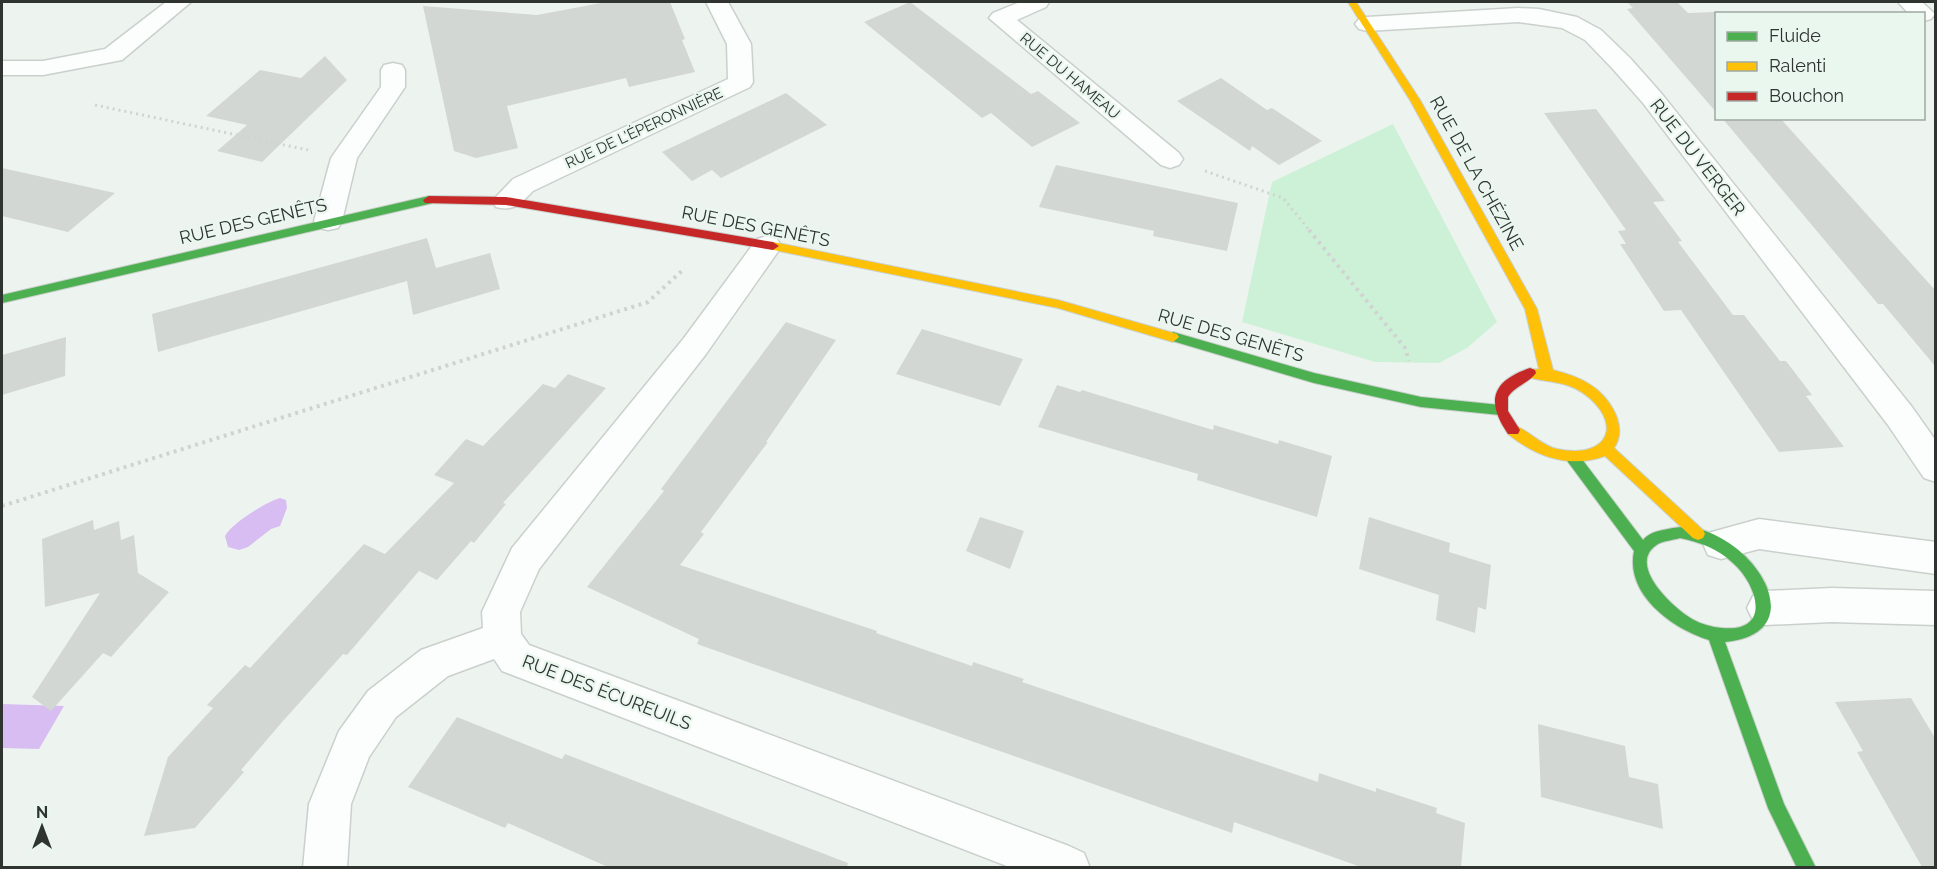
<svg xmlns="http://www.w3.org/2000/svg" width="1937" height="869" font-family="Raleway,sans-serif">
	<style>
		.green { fill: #ccf1d7 }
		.water { fill: #d7bdf2 }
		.building { fill: #d2d7d4 }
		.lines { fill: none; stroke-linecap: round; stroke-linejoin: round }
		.street-casing { stroke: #cad0cc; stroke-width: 3 }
		.fast-casing { stroke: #cad0cc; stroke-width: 2 }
		.slow-casing { stroke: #cad0cc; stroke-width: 2 }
		.jam-casing { stroke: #cad0cc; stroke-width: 2 }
		.path-far1 { stroke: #d0d3d1; stroke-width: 3; stroke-dasharray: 2 4; stroke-linecap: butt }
		.path { stroke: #d0d3d1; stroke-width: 4; stroke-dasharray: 3 4.5; stroke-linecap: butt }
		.street { fill: #fcfdfd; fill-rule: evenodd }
		.fast { fill: #4caf50; fill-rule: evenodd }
		.slow { fill: #ffc107; fill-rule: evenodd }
		.jam { fill: #c62828; fill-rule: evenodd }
		.labels { text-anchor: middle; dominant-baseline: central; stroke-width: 4.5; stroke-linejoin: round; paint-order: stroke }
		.far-street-label { font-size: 15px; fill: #2f3431; stroke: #eaf7ee }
		.street-label { font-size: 18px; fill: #2f3431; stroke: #eaf7ee }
	</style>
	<rect width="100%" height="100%" fill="#edf4ef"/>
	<!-- green -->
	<path class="green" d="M1393 124 1497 322 1467 348 1439 363 1375 362 1242 322 1272 182Z"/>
	<!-- water -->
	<g class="water">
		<path d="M280 498 286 500 287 508 280 526 271 529 248 547 239 550 228 547 225 536C232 523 266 502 280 498Z"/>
		<path d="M2 704 64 706 39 749 2 748Z"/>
	</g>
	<!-- building -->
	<g class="building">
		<path d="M606 2H670L685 39 682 40 695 72 629 87 626 78 507 106 518 148 476 158 454 151 423 6 537 15Z"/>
		<path d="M910 2 1031 94 1038 91 1080 123 1032 147 991 113 982 118 864 22Z"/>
		<path d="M1627 2H1677L1688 13 1716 12V112L1627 9 1633 8Z"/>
		<path d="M325 56 347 80 262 162 217 151 247 125 206 116 260 70 301 78Z"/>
		<path d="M1221 78 1267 110 1272 108 1322 141 1279 165 1252 146 1250 151 1177 101Z"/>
		<path d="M786 93 827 125 721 178 712 170 692 181 662 152Z"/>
		<path d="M1596 109 1665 201 1653 202 1682 241 1678 242 1733 315H1744L1780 361H1786L1812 395 1806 396 1844 447 1779 452 1681 310 1664 311 1620 244H1626L1618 231 1626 230 1544 113Z"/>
		<path d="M1722 118H1780L1935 290V366L1883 304H1878Z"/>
		<path d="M1056 165 1238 203 1227 251 1153 236 1154 231 1039 207Z"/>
		<path d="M2 168 115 193 68 232 2 216Z"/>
		<path d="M427 238 436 268 490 253 500 289 413 315 407 281 158 352 152 314Z"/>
		<path d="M786 322 836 340 766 442H768L701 532 704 534 680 565 877 631 876 633 972 666 973 662 1024 679 1022 682 1318 782 1319 773 1376 792V788L1437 808 1436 813 1465 823 1461 867H1361L1234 822 1232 833 697 644 699 639 587 587 664 491 661 489Z"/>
		<path d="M922 329 1023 359 1000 406 896 374Z"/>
		<path d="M66 337 65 376 2 395V355Z"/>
		<path d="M568 374 606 388 503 503 506 504 474 543 471 541 437 580 419 571 347 655 343 654 283 721 241 770 244 772 195 828 144 836 168 757 213 708 207 705 245 665 250 668 364 544 385 554 454 483 434 475 466 439 483 446 543 384 555 388Z"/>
		<path d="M1057 385 1080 392 1082 390 1213 430 1214 425 1278 444 1279 440 1332 456 1317 517 1197 480 1198 474 1038 427Z"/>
		<path d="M980 517 1024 531 1010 569 966 551Z"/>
		<path d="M1369 517 1450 543 1449 552 1491 565 1486 610 1478 607 1475 633 1436 620 1439 595 1359 569Z"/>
		<path d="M93 520 94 530 119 521 121 540 134 535 138 573 169 592 111 657 103 653 51 711 32 697 100 593 45 607 42 539Z"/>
		<path d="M1911 698 1935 738V867H1922L1857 752 1863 751 1835 702Z"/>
		<path d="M457 717 562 759 565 754 848 863 847 867H608L508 823 505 828 408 787Z"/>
		<path d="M1538 724 1625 746 1629 777 1658 784 1663 829 1541 797Z"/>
	</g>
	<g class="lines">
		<!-- street casing -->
		<g class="street-casing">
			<g id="street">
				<path d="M166 2H191L122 60 43 75H2V61H43L105 49Z"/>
				<path d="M706 2H728L751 44 753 82 750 87 533 191C521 203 514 212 496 207L492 201 513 179 728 79 727 44Z"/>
				<path d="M1020 2H1049L1046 7 1017 20 1179 153 1183 159 1179 165 1170 168 1161 165 989 18 993 13Z"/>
				<path d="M1898 2H1922L1935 14 1931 19 1924 21V14H1909Z"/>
				<path d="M1518 8 1539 9 1577 17 1601 30 1630 58 1661 93 1912 407 1936 441V482L1924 478 1888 425 1643 103 1612 68 1585 40 1562 28 1518 22 1367 31 1359 29 1355 24 1359 19 1367 17Z"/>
				<path d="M393 63 402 65 405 70V87L357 158 342 221 338 228 328 230 318 228 314 221 331 158 381 87V70L384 65Z"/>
				<path d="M767 236 777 239 781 246 777 253 706 354 539 569 520 612 521 634 529 645 1069 846 1084 853 1090 868H1012L502 671 494 659 448 676 396 717 369 757 351 804 347 868H303L309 804 339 731 368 691 421 650 483 628 482 612 512 548 684 338 757 239Z"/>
				<path d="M1759 519 1936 542V574L1759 549 1721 559 1708 555 1703 544 1708 533Z"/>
				<path d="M1832 588 1936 591V625L1832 622 1766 625 1753 620 1747 608 1753 596 1766 591Z"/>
			</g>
		</g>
		<!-- fast casing -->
		<g class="fast-casing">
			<g id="fast">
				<path d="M429 196 435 200 433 203 2 303V295Z"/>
				<path d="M1173 332 1314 373 1421 397 1500 405 1505 406 1507 410 1505 414 1500 415 1421 407 1314 383 1169 340 1167 337Z"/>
				<path d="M1573 452 1578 454 1643 540C1650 532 1658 531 1668 529 1737 511 1827 632 1725 642L1784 804 1816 868H1797L1768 808 1709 640C1673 629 1625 595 1634 551L1568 462 1566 458 1568 454ZM1680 538C1700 542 1718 549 1733 563 1758 585 1772 633 1722 628 1711 627 1701 624 1692 619 1673 608 1625 564 1658 544 1663 541 1674 540 1680 538Z"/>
			</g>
		</g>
		<!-- slow casing -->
		<g class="slow-casing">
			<g id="slow">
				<path d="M1348 2H1356L1420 100 1537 309 1553 370C1565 373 1578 377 1589 384 1609 396 1629 426 1614 448L1703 530 1705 534 1703 538 1698 540 1693 538 1605 456C1569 469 1537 457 1508 434L1506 430 1508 426 1513 425C1529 430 1540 445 1557 449 1610 460 1624 422 1583 393 1565 380 1545 383 1525 376L1524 373 1525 370 1539 369 1525 309 1410 100Z"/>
				<path d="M773 242 1058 300 1177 334 1179 337 1173 342 1058 308 769 249 767 246 769 243Z"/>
			</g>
		</g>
		<!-- jam casing -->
		<g class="jam-casing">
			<g id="jam">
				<path d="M429 196 506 197 773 242 779 246 773 250 506 205 425 203 423 200Z"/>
				<path d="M1530 368 1535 370 1536 373C1529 383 1515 386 1508 397V411L1520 430 1518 434H1508C1486 402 1491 381 1530 368Z"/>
			</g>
		</g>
		<!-- path-far1 -->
		<g class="path-far1">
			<path d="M95 105 308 150"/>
			<path d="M1205 171 1283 198 1310 231"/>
		</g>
		<!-- path -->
		<g class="path">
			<path d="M1309 230 1405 348 1409 361"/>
			<path d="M2 506 648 302 685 268"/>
		</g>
		<!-- street -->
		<use href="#street" class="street"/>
		<!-- fast -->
		<use href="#fast" class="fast"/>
		<!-- slow -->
		<use href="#slow" class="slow"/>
		<!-- jam -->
		<use href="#jam" class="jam"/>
	</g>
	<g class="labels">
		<!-- far-street labels -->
		<g class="far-street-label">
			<text transform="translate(1070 76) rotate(40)">RUE DU HAMEAU</text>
			<text transform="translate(644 128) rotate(-25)">RUE DE L'ÉPERONNIÈRE</text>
		</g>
		<!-- street labels -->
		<g class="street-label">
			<text transform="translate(1698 157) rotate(52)">RUE DU VERGER</text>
			<text transform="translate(1477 173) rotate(61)">RUE DE LA CHÉZINE</text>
			<text transform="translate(253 221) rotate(-13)">RUE DES GENÊTS</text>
			<text transform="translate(756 226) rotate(11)">RUE DES GENÊTS</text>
			<text transform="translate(1231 335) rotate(16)">RUE DES GENÊTS</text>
			<text transform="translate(607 692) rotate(21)">RUE DES ÉCUREUILS</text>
		</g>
	</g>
	<!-- border -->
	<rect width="1937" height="869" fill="none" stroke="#2f3431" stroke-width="6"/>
	<!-- legend -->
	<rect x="1715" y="12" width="210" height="108" fill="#eaf7ee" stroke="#9fa9a2" stroke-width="1.5"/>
	<rect x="1727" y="32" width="30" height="9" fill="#4caf50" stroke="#9fa9a2" stroke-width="1.5"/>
	<text x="1769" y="42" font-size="18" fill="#2f3431">Fluide</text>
	<rect x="1727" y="62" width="30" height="9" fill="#ffc107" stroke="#9fa9a2" stroke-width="1.5"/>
	<text x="1769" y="72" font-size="18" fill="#2f3431">Ralenti</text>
	<rect x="1727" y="92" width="30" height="9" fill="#c62828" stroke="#9fa9a2" stroke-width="1.5"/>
	<text x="1769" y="102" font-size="18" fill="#2f3431">Bouchon</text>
	<!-- north arrow -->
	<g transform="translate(42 827)" stroke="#eaf7ee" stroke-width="4.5" paint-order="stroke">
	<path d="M0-4.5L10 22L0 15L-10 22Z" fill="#2f3431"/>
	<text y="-9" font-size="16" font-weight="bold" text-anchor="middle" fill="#2f3431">N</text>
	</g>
</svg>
